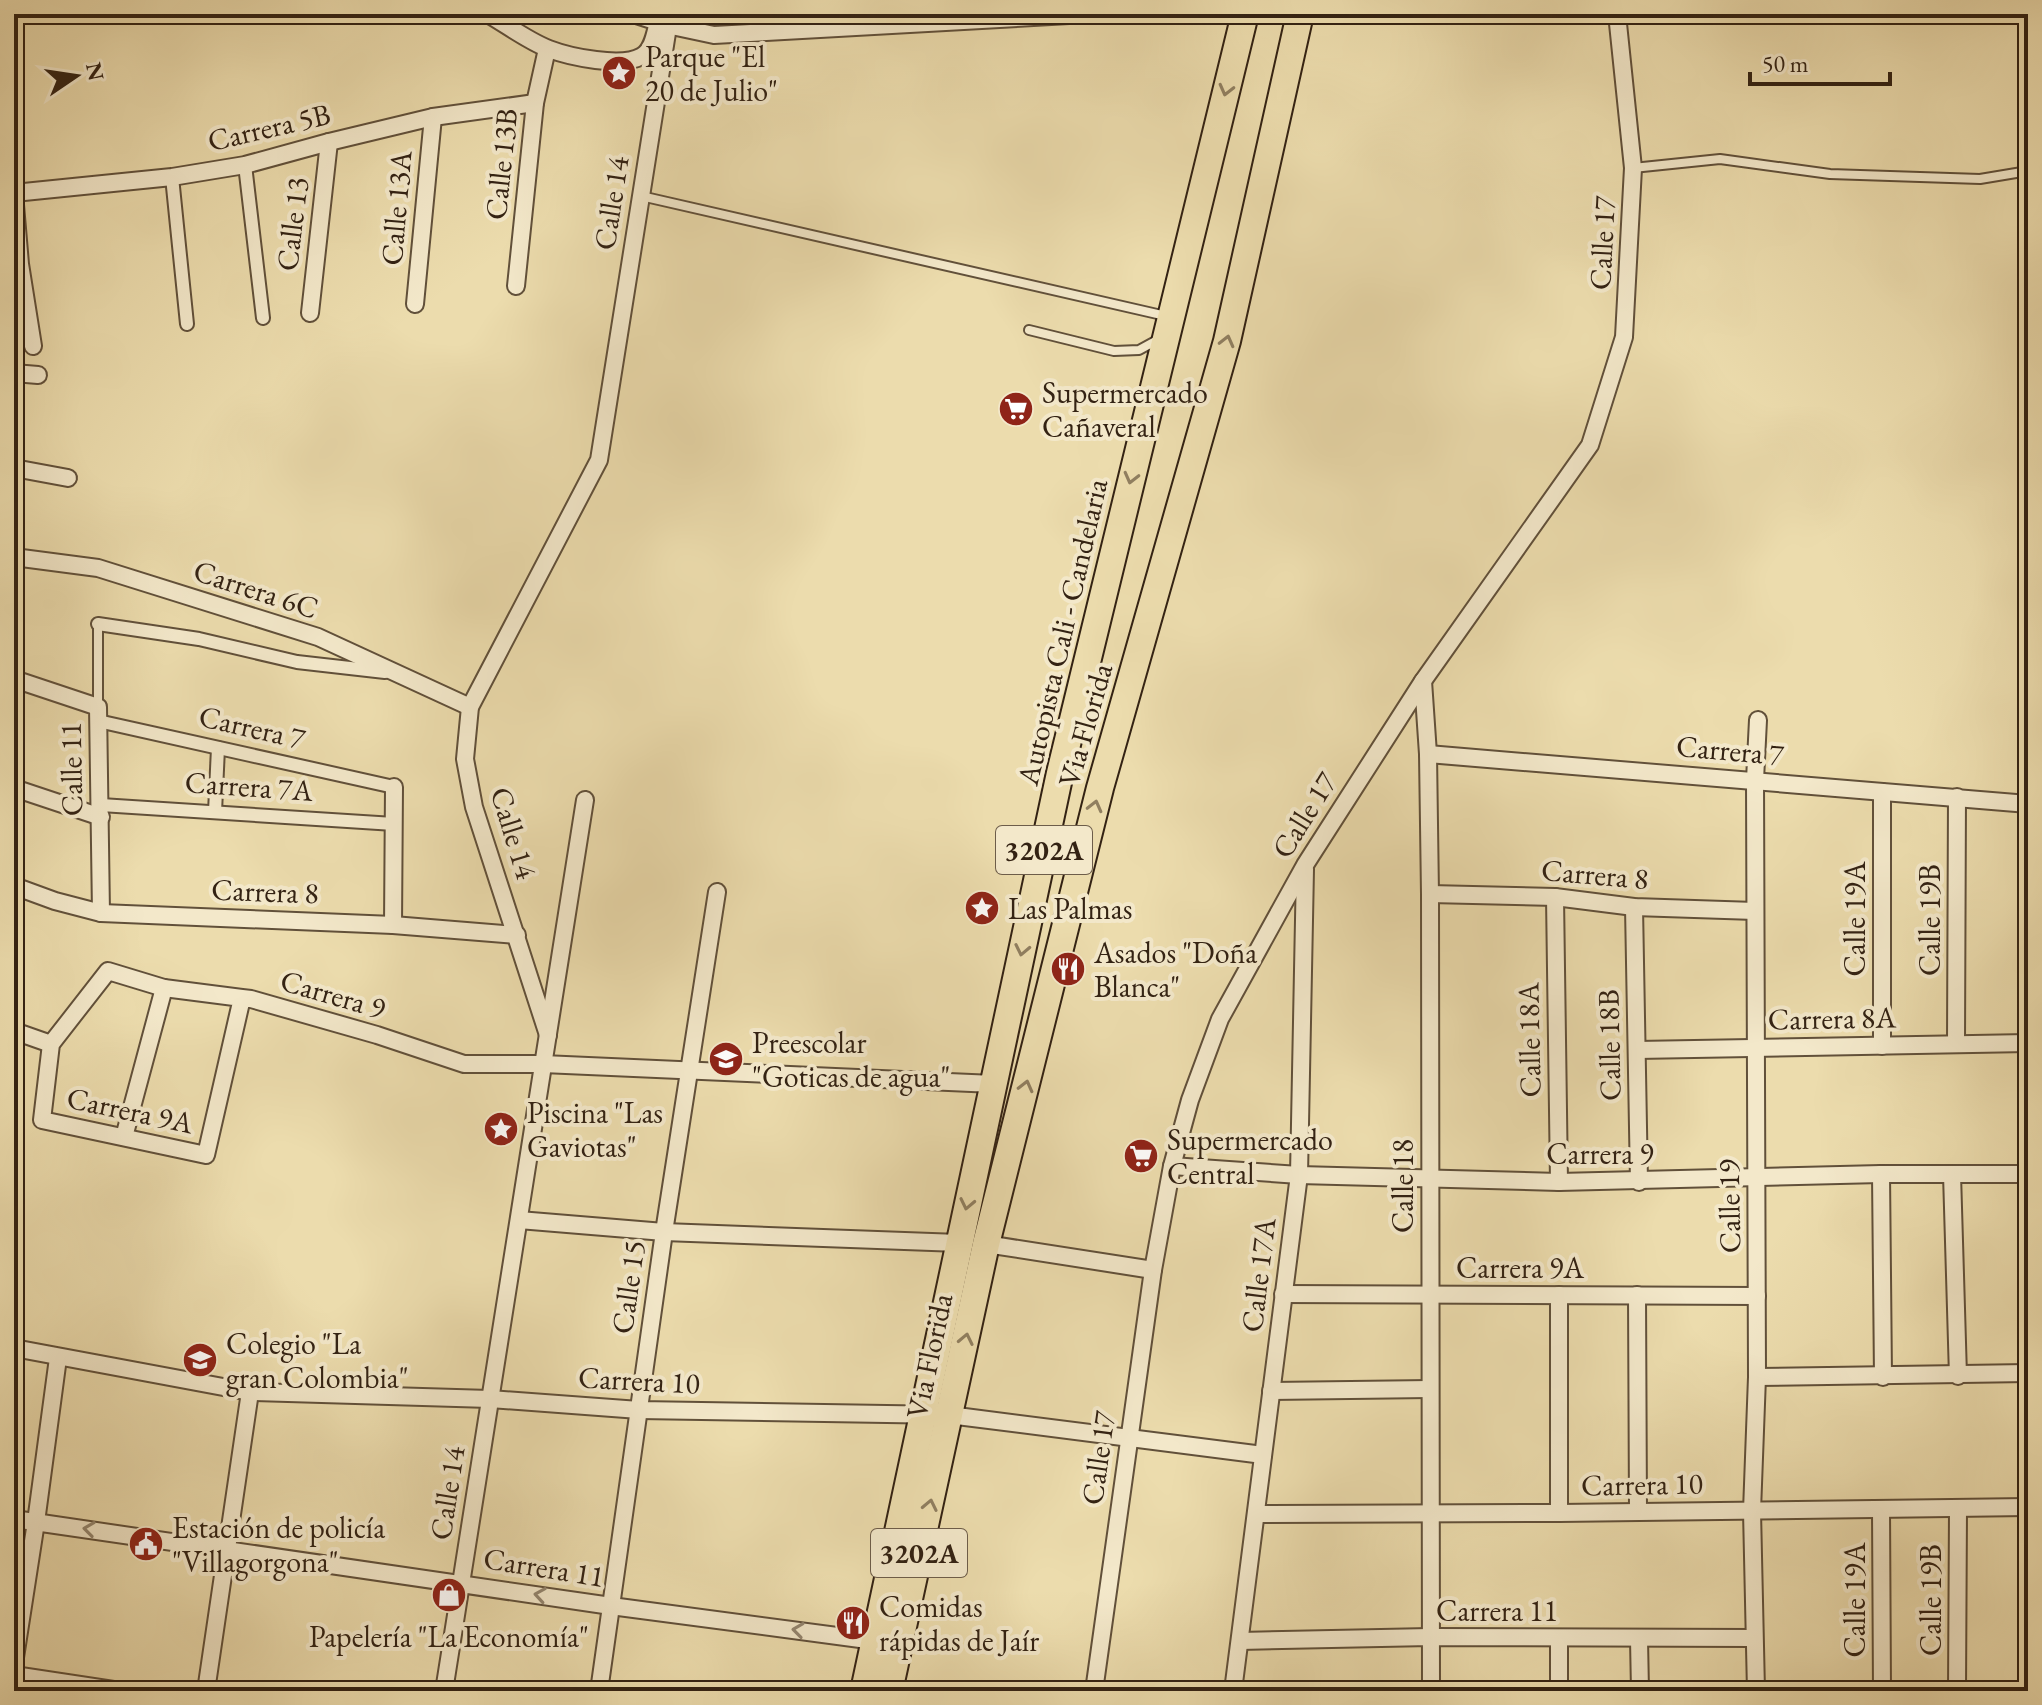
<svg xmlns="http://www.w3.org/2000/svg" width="2042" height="1705" font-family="'EB Garamond',serif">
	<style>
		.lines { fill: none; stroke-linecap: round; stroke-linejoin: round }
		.service-casing { stroke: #61503a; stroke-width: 12 }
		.pedestrian-casing { stroke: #61503a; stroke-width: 16 }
		.minor-casing { stroke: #61503a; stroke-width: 20 }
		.primary-casing { stroke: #332213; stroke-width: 30 }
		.service { stroke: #f3e8ca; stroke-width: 8 }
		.pedestrian { stroke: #f3e8ca; stroke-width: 12 }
		.minor { stroke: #f3e8ca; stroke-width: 16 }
		.primary { stroke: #ecdcad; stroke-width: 26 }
		.oneway { stroke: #907f60 }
		.oneway2 { stroke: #93856e }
		.labels { text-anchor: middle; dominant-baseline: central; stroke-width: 8; stroke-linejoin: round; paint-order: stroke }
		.shield { fill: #f3e8ca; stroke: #6d5d4a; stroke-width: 2 }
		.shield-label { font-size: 28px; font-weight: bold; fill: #332213 }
		.poi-label { font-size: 30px; fill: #332213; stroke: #f3e8ca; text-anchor: start }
		.street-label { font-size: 30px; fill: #332213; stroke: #f3e8ca }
	</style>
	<rect width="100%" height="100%" fill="#ecdcad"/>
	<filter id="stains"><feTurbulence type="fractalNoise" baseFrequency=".0025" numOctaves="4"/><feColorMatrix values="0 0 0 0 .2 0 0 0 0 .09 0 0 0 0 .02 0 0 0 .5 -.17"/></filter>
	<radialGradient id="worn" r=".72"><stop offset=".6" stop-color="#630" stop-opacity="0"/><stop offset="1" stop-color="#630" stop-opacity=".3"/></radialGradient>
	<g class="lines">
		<!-- service casing -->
		<g class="service-casing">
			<g id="service">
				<path d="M1633 168 1720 159 1830 174 1980 179 2028 171"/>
				<path d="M641 196 1166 316"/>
				<path d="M1029 330 1114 351 1139 350 1161 338"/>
				<path d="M98 624V706"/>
			</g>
		</g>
		<!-- pedestrian casing -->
		<g class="pedestrian-casing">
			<g id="pedestrian">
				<path d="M245 165 263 318"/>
				<path d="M172 177 187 324"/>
				<path d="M98 624 199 639 297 662 385 672"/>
				<path d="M98 721 394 787"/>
				<path d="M101 805 394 824"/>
				<path d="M215 812 218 748"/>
			</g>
		</g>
		<!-- minor casing -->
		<g class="minor-casing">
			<g id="minor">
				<path d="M488 14C507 25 528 41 549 49 570 57 622 68 642 56 653 50 655 33 658 22"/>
				<path d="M633 14 667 25 714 35 1087 14"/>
				<path d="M14 193 172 177 245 165 329 142 433 117 535 103"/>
				<path d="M14 193 20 264 33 346"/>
				<path d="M516 286 535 103 547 49"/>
				<path d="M415 304 433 117"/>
				<path d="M310 313 329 142"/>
				<path d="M14 373 38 375"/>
				<path d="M14 468 68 478"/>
				<path d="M14 557 98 568 318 637 470 707"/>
				<path d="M14 679 98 707 101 913"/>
				<path d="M1423 681 1428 754 1430 894 1431 1691"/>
				<path d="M1428 754 2028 804"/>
				<path d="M14 788 101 817"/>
				<path d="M14 886 55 901 101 913 393 925 517 935"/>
				<path d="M1430 894 1555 897 1634 907 1755 911"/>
				<path d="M1555 897 1559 1182"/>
				<path d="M1634 907 1639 1182"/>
				<path d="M393 925 394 787"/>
				<path d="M242 998 206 1155 42 1120 51 1044 108 971 164 988 242 998 251 999 377 1035 464 1064H543L994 1084"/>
				<path d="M14 1031 51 1044"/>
				<path d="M548 1035 474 807 465 759 470 707 599 460 670 14"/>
				<path d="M1956 1043 1957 797"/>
				<path d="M1882 1046V792"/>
				<path d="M1637 1050 2028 1043"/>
				<path d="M124 1137 164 988"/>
				<path d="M1172 1166 1299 1175 1559 1182 1881 1174H2028"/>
				<path d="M1881 1174 1883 1377"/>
				<path d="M1952 1174 1958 1376"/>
				<path d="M519 1220 664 1232 959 1243"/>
				<path d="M986 1244 1153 1270"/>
				<path d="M1283 1294 1757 1296"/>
				<path d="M1559 1295V1513"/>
				<path d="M1637 1295 1638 1511"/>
				<path d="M14 1348 250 1392 490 1399 639 1410 949 1415 1263 1455"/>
				<path d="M1757 1377 2028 1373"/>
				<path d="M1271 1391 1430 1389"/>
				<path d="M1881 1509 1882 1691"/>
				<path d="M1256 1514 1559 1513 2028 1507"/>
				<path d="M14 1519 611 1606 875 1641"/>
				<path d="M1639 1639 1640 1691"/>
				<path d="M1240 1641 1430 1637 1754 1638"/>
				<path d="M14 1664 36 1522 58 1358"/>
				<path d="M14 1675 120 1691"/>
				<path d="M206 1691 250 1392"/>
				<path d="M444 1691 585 800"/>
				<path d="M599 1691 664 1232 717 892"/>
				<path d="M1094 1691 1153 1270 1172 1166 1190 1100 1220 1019 1305 865 1423 681 1590 445 1624 337 1633 168 1617 14"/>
				<path d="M1233 1691 1299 1175 1305 869"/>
				<path d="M1559 1691V1638"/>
				<path d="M1756 1691 1752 1511 1757 1377 1755 780 1758 720"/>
				<path d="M1957 1691 1958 1510"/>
			</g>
		</g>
		<!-- primary casing -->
		<g class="primary-casing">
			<g id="primary">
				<path d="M864 1691 1060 773 1245 14"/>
				<path d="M889 1691 986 1244 1100 788 1227 341 1300 14"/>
			</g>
		</g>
		<!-- service -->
		<use href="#service" class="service"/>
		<!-- pedestrian -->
		<use href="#pedestrian" class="pedestrian"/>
		<!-- minor -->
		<use href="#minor" class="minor"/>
		<!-- primary -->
		<use href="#primary" class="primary"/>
	</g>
	<!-- one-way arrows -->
	<defs><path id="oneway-chevron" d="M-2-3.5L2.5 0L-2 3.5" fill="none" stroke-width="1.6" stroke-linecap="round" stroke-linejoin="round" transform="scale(2)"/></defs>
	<g class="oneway">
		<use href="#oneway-chevron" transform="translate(1226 90) rotate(104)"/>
		<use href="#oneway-chevron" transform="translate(1227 341) rotate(-76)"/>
		<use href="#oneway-chevron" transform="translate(1131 478) rotate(104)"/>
		<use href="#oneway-chevron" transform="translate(1095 806) rotate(-76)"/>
		<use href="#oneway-chevron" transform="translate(1022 950) rotate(102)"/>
		<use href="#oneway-chevron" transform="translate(1026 1086) rotate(-76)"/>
		<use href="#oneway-chevron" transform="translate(967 1204) rotate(102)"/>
		<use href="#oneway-chevron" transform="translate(966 1339) rotate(-78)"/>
		<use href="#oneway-chevron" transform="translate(930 1505) rotate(-78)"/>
	</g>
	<g class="oneway2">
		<use href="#oneway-chevron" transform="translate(89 1529) rotate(-172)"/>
		<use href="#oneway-chevron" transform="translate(540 1595) rotate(-171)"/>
		<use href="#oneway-chevron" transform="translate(798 1630) rotate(-172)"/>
	</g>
	<!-- icons -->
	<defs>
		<g id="sight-disc" transform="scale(1.8)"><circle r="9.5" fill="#8f2418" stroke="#f3e8ca"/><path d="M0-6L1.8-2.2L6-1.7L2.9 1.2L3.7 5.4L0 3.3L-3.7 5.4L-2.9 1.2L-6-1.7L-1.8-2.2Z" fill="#fff"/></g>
		<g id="supermarket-disc" transform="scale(1.8)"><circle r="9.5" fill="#8f2418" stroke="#f3e8ca"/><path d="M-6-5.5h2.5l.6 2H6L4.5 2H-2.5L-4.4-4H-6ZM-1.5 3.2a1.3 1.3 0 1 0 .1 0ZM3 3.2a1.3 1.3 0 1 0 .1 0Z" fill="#fff"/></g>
		<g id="restaurant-disc" transform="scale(1.8)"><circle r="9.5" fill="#8f2418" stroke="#f3e8ca"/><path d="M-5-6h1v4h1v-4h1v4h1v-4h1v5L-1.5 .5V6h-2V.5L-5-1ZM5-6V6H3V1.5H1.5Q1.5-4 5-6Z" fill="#fff"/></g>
		<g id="school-disc" transform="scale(1.8)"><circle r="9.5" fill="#8f2418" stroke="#f3e8ca"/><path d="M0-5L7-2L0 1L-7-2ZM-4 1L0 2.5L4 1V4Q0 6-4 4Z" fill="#fff"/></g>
		<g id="civic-disc" transform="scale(1.8)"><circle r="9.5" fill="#8f2418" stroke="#f3e8ca"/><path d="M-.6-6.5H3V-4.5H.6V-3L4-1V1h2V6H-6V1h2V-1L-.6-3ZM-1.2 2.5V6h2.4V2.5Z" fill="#fff"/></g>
		<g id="shop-disc" transform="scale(1.8)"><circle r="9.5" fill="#8f2418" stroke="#f3e8ca"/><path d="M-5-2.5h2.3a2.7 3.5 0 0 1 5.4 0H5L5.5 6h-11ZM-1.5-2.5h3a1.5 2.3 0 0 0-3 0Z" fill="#fff"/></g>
	</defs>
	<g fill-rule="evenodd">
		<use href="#sight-disc" x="619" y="73"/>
		<use href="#supermarket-disc" x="1016" y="409"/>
		<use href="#sight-disc" x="982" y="908"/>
		<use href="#restaurant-disc" x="1068" y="969"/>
		<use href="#school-disc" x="726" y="1059"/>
		<use href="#sight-disc" x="501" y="1129"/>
		<use href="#supermarket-disc" x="1141" y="1156"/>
		<use href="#school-disc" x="200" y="1360"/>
		<use href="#civic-disc" x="146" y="1544"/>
		<use href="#shop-disc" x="449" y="1595"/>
		<use href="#restaurant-disc" x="853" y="1623"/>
	</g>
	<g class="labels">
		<!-- shield labels -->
		<g class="shield">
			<rect x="996" y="826" width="96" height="48" rx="6"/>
			<rect x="871" y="1529" width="96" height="48" rx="6"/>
		</g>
		<g class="shield-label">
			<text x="1044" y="850">3202A</text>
			<text x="919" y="1553">3202A</text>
		</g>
		<!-- poi labels -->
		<g class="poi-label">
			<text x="645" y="56">Parque "El<tspan x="645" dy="34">20 de Julio"</tspan></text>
			<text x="1042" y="392">Supermercado<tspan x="1042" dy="34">Cañaveral</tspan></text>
			<text x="1008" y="908">Las Palmas</text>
			<text x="1094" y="952">Asados "Doña<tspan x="1094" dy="34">Blanca"</tspan></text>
			<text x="752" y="1042">Preescolar<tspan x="752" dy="34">"Goticas de agua"</tspan></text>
			<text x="527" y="1112">Piscina "Las<tspan x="527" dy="34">Gaviotas"</tspan></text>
			<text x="1167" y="1139">Supermercado<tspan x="1167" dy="34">Central</tspan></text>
			<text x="226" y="1343">Colegio "La<tspan x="226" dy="34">gran Colombia"</tspan></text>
			<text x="172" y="1527">Estación de policía<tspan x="172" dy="34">"Villagorgona"</tspan></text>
			<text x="879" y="1606">Comidas<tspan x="879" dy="34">rápidas de Jaír</tspan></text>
			<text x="449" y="1636" text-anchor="middle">Papelería "La Economía"</text>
		</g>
		<!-- street labels -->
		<g class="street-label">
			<text transform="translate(269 127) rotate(-13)">Carrera 5B</text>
			<text transform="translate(501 164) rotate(-84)">Calle 13B</text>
			<text transform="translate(611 203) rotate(-81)">Calle 14</text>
			<text transform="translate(396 208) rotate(-85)">Calle 13A</text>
			<text transform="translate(292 224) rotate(-83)">Calle 13</text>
			<text transform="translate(1602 243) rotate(-87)">Calle 17</text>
			<text transform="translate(256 589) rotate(18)">Carrera 6C</text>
			<text transform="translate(1062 632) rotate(-77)">Autopista Cali - Candelaria</text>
			<text transform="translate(1085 725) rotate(-74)">Via Florida</text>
			<text transform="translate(252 727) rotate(13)">Carrera 7</text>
			<text transform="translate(1730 750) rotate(5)">Carrera 7</text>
			<text transform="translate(71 769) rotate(-91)">Calle 11</text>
			<text transform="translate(249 786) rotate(4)">Carrera 7A</text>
			<text transform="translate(1304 815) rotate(-58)">Calle 17</text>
			<text transform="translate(514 833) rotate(73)">Calle 14</text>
			<text transform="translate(1595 874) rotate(5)">Carrera 8</text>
			<text transform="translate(265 891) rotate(2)">Carrera 8</text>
			<text transform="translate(1854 919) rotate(-90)">Calle 19A</text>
			<text transform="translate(1929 920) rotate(-90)">Calle 19B</text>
			<text transform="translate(333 994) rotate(16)">Carrera 9</text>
			<text transform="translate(1832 1018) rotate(-1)">Carrera 8A</text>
			<text transform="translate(1529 1040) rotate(-91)">Calle 18A</text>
			<text transform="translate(1609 1045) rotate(-91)">Calle 18B</text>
			<text transform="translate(130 1110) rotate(12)">Carrera 9A</text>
			<text x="1600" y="1153">Carrera 9</text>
			<text transform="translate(1402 1186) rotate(-90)">Calle 18</text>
			<text transform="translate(1729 1206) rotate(-91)">Calle 19</text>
			<text x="1520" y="1267">Carrera 9A</text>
			<text transform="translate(1258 1275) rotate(-83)">Calle 17A</text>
			<text transform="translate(628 1287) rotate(-82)">Calle 15</text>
			<text transform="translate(929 1356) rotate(-78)">Via Florida</text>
			<text transform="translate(639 1380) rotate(3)">Carrera 10</text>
			<text transform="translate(1098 1458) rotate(-82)">Calle 17</text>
			<text transform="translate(1642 1484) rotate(-1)">Carrera 10</text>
			<text transform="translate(447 1493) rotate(-81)">Calle 14</text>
			<text transform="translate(544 1567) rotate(9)">Carrera 11</text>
			<text transform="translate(1854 1600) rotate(-90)">Calle 19A</text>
			<text transform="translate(1930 1600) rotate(-90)">Calle 19B</text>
			<text x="1497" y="1610">Carrera 11</text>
		</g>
	</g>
	<!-- margin -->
	<rect width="2042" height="1705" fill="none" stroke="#ecdcad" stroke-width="48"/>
	<rect x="16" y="16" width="2010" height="1673" fill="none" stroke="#332213" stroke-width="4"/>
	<rect x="24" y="24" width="1994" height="1657" fill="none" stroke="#332213" stroke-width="2"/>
	<!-- north arrow -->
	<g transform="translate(76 76) rotate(77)" stroke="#f3e8ca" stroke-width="6" paint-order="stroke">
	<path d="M0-6L14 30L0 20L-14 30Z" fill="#332213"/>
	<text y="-12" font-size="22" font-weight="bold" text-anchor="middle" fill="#332213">N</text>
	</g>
	<!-- scale -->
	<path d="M1750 72v12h140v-12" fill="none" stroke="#332213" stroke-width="4"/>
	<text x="1762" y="72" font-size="24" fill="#332213" stroke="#f3e8ca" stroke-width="6" paint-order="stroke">50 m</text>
	<rect width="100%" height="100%" filter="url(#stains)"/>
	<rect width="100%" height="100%" fill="url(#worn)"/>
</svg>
